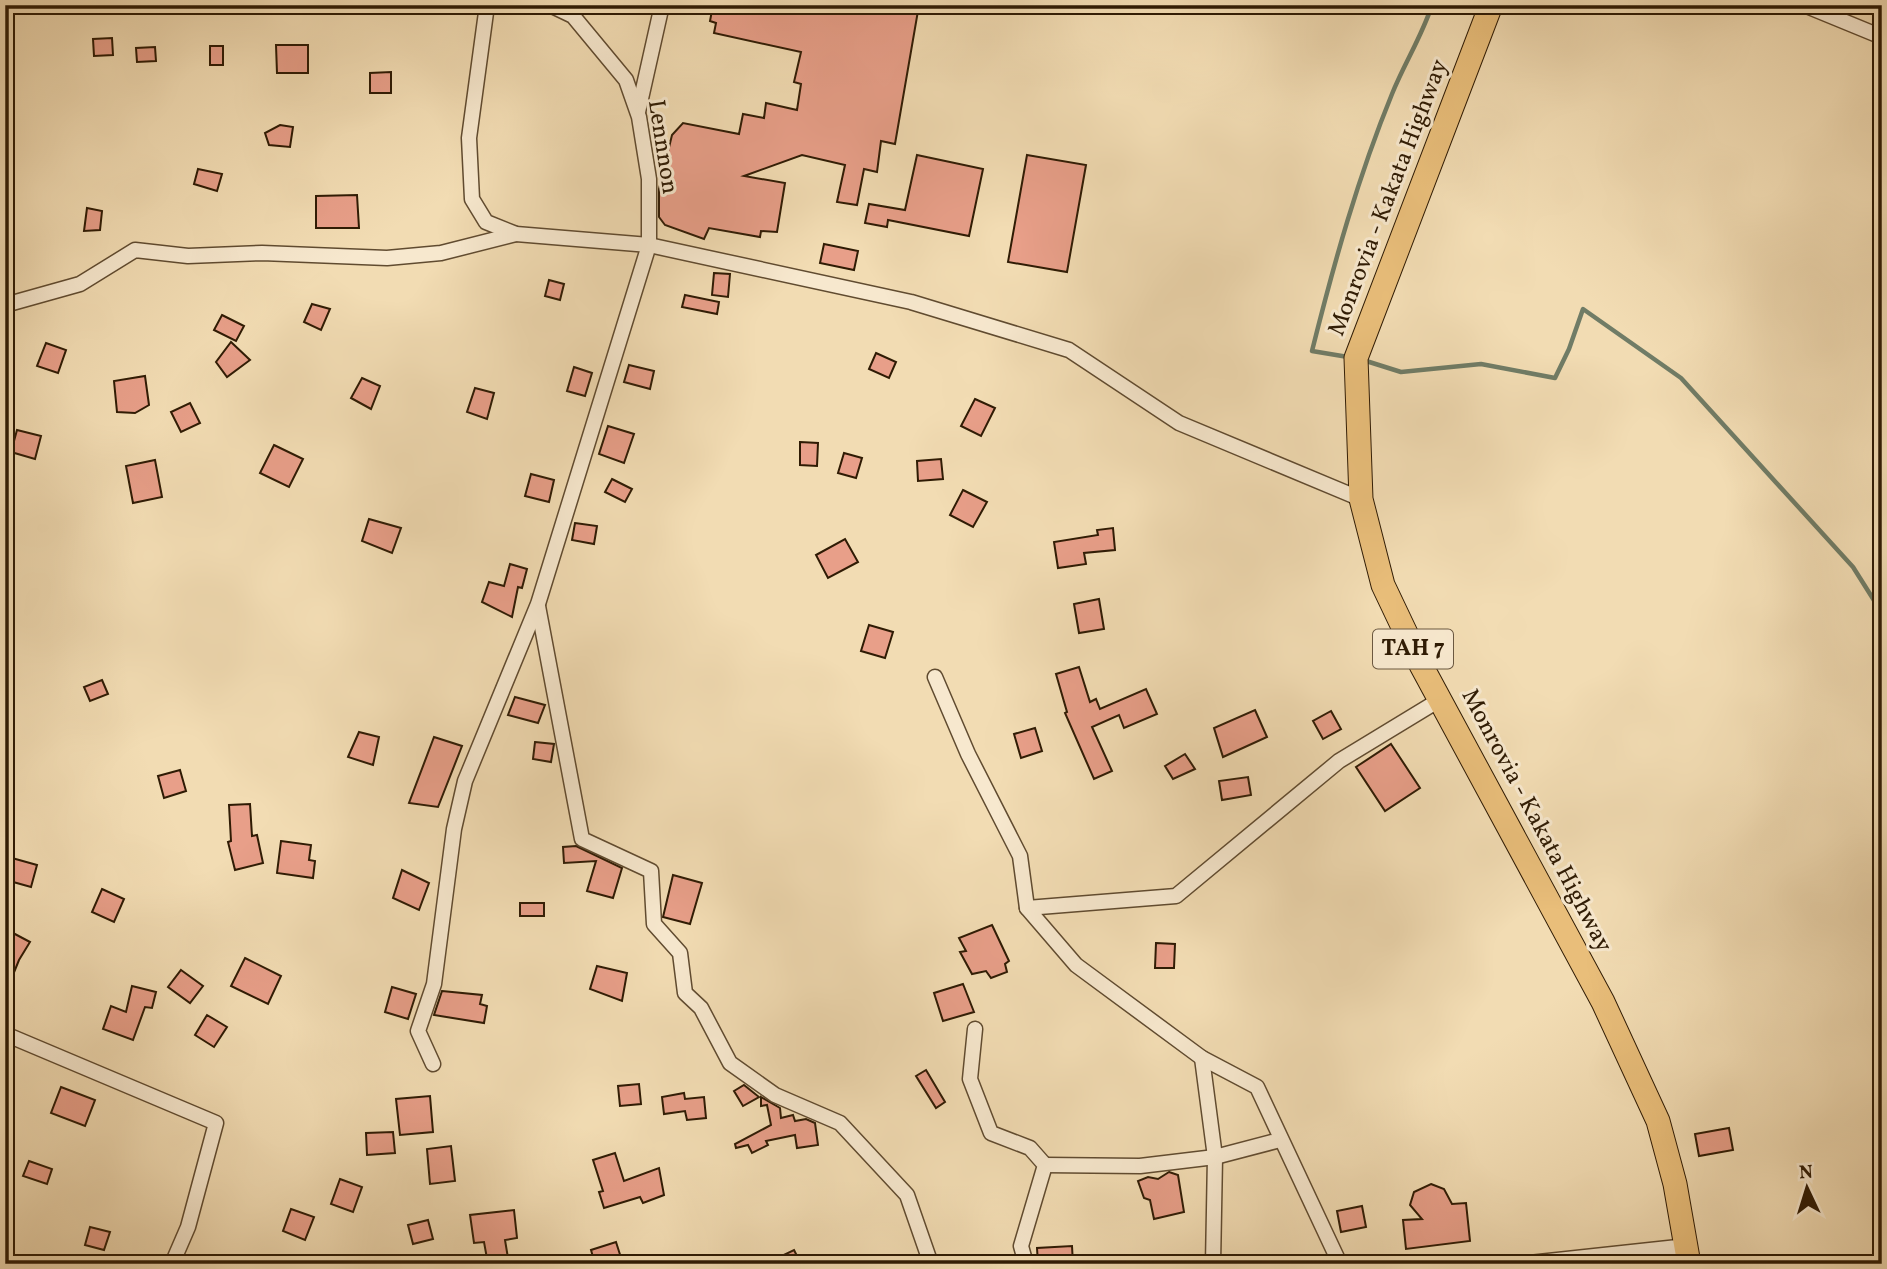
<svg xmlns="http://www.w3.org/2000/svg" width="1887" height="1269" font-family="Vollkorn,serif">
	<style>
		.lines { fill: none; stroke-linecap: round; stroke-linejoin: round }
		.stream { stroke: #707c66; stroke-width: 4.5 }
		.building { fill: #e89f89; stroke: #2f1b04; stroke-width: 2 }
		.minor-casing { stroke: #604b30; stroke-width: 17 }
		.trunk-casing { stroke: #2f1b04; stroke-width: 25 }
		.minor { stroke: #f7e8ce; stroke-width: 14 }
		.trunk { stroke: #e9be7a; stroke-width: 23 }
		.labels { text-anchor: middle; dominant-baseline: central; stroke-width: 6; stroke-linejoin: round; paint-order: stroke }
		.shield { fill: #f7e8ce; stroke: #6b5841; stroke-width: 2 }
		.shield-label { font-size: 23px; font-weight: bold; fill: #2f1b04 }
		.street-label { font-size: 24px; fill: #2f1b04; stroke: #f7e8ce }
	</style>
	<rect width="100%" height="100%" fill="#f2dcb3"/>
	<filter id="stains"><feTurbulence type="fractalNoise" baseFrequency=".00286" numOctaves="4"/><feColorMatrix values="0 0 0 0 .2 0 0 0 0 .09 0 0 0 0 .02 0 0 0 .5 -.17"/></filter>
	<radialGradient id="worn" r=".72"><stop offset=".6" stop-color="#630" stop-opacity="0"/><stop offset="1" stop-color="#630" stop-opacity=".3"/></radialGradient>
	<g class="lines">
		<!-- stream -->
		<g class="stream">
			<path d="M1348 357 1312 351C1334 263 1358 177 1392 94 1404 64 1422 36 1432 5"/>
			<path d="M1363 360 1401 372 1481 364 1555 378 1569 349 1583 309 1681 378 1853 567 1882 613"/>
		</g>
	</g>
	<!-- building -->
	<g class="building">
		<path d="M713 5H919L895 144 881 141 877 172 864 169 857 205 837 202 845 165 802 155 744 176 785 183 777 232 761 231 760 237 709 228 704 239 665 225 659 217V189L672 135 683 123 739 134 743 114 764 118 766 103 797 110 801 84 794 82 801 52 714 33 716 23 710 21Z"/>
		<path d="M112 38 113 55 94 56 93 39Z"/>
		<path d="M276 45H308V73H277Z"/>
		<rect x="210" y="46" width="13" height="19"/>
		<path d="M155 47 156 61 137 62 136 48Z"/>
		<path d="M391 72V93H370V73Z"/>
		<path d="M280 125 293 127 290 147 269 145 265 133Z"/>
		<path d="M917 155 983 169 969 236 888 220 887 227 865 223 869 204 905 210Z"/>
		<path d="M1027 155 1086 165 1067 272 1008 262Z"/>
		<path d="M198 169 222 174 217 191 194 184Z"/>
		<path d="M357 195 359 228H316V196Z"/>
		<path d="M87 208 102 211 100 230 84 231Z"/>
		<path d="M824 244 858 251 854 270 820 263Z"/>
		<path d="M714 273 730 274 728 297 712 295Z"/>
		<path d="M549 280 564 284 560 300 545 296Z"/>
		<path d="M685 295 719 302 717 314 682 307Z"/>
		<path d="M312 304 330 309 321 330 304 322Z"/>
		<path d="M222 315 244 326 236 341 214 330Z"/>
		<path d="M231 342 250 360 227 377 216 362Z"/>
		<path d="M46 343 66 350 58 373 37 366Z"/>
		<path d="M876 353 896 362 889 378 869 369Z"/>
		<path d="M629 365 654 371 650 389 624 382Z"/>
		<path d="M574 367 592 373 585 396 567 391Z"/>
		<path d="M145 376 149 405 135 413 117 412 114 381Z"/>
		<path d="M362 378 380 386 371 409 351 398Z"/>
		<path d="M475 388 494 393 487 419 467 412Z"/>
		<path d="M975 399 995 408 981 436 961 426Z"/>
		<path d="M190 403 200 423 181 432 171 412Z"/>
		<path d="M608 426 634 434 624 463 599 454Z"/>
		<path d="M17 430 41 436 35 459 11 452Z"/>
		<path d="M800 442 818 443 817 466 800 465Z"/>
		<path d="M274 445 303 459 289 487 260 473Z"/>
		<path d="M844 453 862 458 856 478 838 473Z"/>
		<path d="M941 459 943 479 918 481 917 461Z"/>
		<path d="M155 460 162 497 133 503 126 466Z"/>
		<path d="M531 474 554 480 549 502 525 496Z"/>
		<path d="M612 479 632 489 625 502 605 492Z"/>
		<path d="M963 490 987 502 973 527 950 515Z"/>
		<path d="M369 519 401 528 392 553 362 541Z"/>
		<path d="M575 523 597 526 594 544 572 540Z"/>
		<path d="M1113 528 1115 550 1084 553 1086 564 1058 568 1054 542 1098 535 1097 530Z"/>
		<path d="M845 539 858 562 828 578 816 555Z"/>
		<path d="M510 564 527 569 522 588 518 587 512 617 482 602 489 582 504 586Z"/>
		<path d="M1099 599 1104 629 1079 633 1074 604Z"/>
		<path d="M869 625 893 632 885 658 861 651Z"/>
		<path d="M1079 667 1090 702 1096 699 1100 709 1146 689 1157 714 1124 728 1119 715 1092 727 1112 771 1094 779 1065 713 1067 712 1056 674Z"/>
		<path d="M102 680 108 694 90 701 84 687Z"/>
		<path d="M515 697 545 705 538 723 508 715Z"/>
		<path d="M1255 710 1267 737 1223 757 1214 728Z"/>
		<path d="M1331 711 1341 729 1323 739 1313 721Z"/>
		<path d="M1035 728 1042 751 1021 758 1014 734Z"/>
		<path d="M359 732 379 737 373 765 348 757Z"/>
		<path d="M434 737 462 746 438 807 409 803Z"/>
		<path d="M535 742 554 744 551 762 533 759Z"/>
		<path d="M1391 744 1420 788 1385 811 1356 767Z"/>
		<path d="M1185 754 1195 769 1173 779 1165 766Z"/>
		<path d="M180 770 186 791 164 798 158 776Z"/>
		<path d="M1248 777 1251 795 1222 800 1219 781Z"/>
		<path d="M250 804 252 836 257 835 263 863 235 870 228 842 231 841 229 805Z"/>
		<path d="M281 841 311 845 309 860 315 861 313 878 277 873Z"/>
		<path d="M576 846 622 868 613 898 587 891 596 861 564 863 563 847Z"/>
		<path d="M12 858 37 865 31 887 6 880Z"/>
		<path d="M402 870 429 883 419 910 393 898Z"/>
		<path d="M673 875 702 883 690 924 663 917Z"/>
		<path d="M102 889 124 899 114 922 92 912Z"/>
		<rect x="520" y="903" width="24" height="13"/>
		<path d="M992 925 1009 961 1005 964 1007 972 991 978 986 971 972 974 960 952 966 951 959 938Z"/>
		<path d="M13 933 30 942 19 960 6 992 5 948Z"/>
		<path d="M1156 943 1175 944 1174 968H1155Z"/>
		<path d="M245 958 281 976 268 1004 231 986Z"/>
		<path d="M597 966 627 973 622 1001 590 989Z"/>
		<path d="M181 970 203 986 190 1003 168 987Z"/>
		<path d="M963 984 974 1012 943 1021 934 993Z"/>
		<path d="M132 986 156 992 152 1008 145 1007 133 1040 103 1029 111 1006 126 1012Z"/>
		<path d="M392 987 416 994 408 1019 385 1012Z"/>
		<path d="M442 991 482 995 480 1004 487 1006 484 1023 434 1015Z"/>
		<path d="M207 1015 227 1027 214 1047 195 1035Z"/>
		<path d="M926 1070 945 1102 936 1108 916 1076Z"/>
		<path d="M639 1084 641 1104 620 1106 618 1086Z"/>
		<path d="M744 1085 759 1097 743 1106 734 1091Z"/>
		<path d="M61 1087 95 1100 85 1126 51 1113Z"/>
		<path d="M684 1093 685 1099 704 1097 706 1118 687 1120 685 1111 664 1114 662 1097Z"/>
		<path d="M430 1096 433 1132 400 1135 396 1099Z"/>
		<path d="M761 1097 780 1108 781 1118 793 1115 795 1121 806 1119 815 1123 818 1145 797 1148 795 1135 766 1141 768 1145 752 1153 748 1145 736 1148 735 1144 771 1125 767 1105 761 1106Z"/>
		<path d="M1729 1128 1733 1150 1699 1156 1695 1134Z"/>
		<path d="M393 1132 395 1153 367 1155 366 1133Z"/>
		<path d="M451 1146 455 1181 430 1184 427 1149Z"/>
		<path d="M615 1153 624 1181 659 1168 664 1195 643 1203 640 1197 604 1208 599 1192 603 1191 593 1160Z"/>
		<path d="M29 1161 52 1169 47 1184 23 1176Z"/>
		<path d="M1169 1172 1178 1175 1184 1212 1154 1219 1150 1200 1144 1198 1138 1181 1148 1177 1158 1179Z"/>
		<path d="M340 1179 362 1187 353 1212 331 1204Z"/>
		<path d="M1431 1184 1444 1189 1452 1204 1466 1203 1470 1241 1406 1249 1403 1220 1422 1219 1410 1205 1414 1192Z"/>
		<path d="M1362 1206 1366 1227 1341 1232 1337 1211Z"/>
		<path d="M291 1209 314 1217 305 1240 283 1231Z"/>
		<path d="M514 1210 517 1238 505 1240 509 1264H488L484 1242 474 1243 470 1215Z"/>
		<path d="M428 1220 433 1239 413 1244 408 1225Z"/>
		<path d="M90 1227 110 1232 104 1250 85 1245Z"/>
		<path d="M616 1242 623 1264H595L591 1250Z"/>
		<path d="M1072 1246 1073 1264H1038L1037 1248Z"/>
		<path d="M794 1250 801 1264H765Z"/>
	</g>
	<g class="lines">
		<!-- minor casing -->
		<g class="minor-casing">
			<g id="minor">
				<path d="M487 5 469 138 472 199 486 222 516 234 649 245 911 302 1069 350 1179 423 1361 499"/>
				<path d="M1804 5 1882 37"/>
				<path d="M638 112 662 5"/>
				<path d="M5 305 80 284 135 250 188 256 262 253 387 258 441 253 516 234"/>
				<path d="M538 606 582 839 651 871 654 924 680 953 685 993 701 1008 730 1063 775 1095 840 1123 907 1195 931 1264"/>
				<path d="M935 677 968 754 1020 856 1027 908 1076 965 1202 1058 1257 1087 1340 1264"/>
				<path d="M1027 908 1176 896 1339 761 1441 699"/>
				<path d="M975 1029 970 1079 991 1133 1030 1148 1045 1165 1021 1246 1026 1264"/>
				<path d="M5 1034 216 1123 188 1227 172 1264"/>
				<path d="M1202 1058 1215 1157 1213 1264"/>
				<path d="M433 1064 418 1031 434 984 454 829 465 781 538 604 649 245V179L639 117 626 80 573 16 550 5"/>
				<path d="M1045 1165 1140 1166 1215 1157 1280 1140"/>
				<path d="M1520 1264 1687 1246"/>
			</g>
		</g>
		<!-- trunk casing -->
		<g class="trunk-casing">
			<path id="trunk" d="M1491 5 1356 358 1361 499 1383 585 1421 665 1603 1002 1658 1121 1675 1184 1689 1264"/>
		</g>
		<!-- minor -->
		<use href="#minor" class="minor"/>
		<!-- trunk -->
		<use href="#trunk" class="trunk"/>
	</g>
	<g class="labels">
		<!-- shield labels -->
		<rect class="shield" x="1373" y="629.5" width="80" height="39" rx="5"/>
		<g class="shield-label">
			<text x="1413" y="649">TAH 7</text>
		</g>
		<!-- street labels -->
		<g class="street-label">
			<text transform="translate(662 147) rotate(81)">Lennnon</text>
			<text transform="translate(1389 198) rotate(-69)">Monrovia - Kakata Highway</text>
			<text transform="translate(1536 821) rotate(62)">Monrovia - Kakata Highway</text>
		</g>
	</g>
	<!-- margin -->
	<rect width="1887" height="1269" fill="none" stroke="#f2dcb3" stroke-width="28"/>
	<rect x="7" y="7" width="1873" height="1255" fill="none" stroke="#2f1b04" stroke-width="3.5"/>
	<rect x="14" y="14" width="1859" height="1241" fill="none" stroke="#2f1b04" stroke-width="2"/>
	<!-- north arrow -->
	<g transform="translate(1807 1188) rotate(356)" stroke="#f7e8ce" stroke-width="5" paint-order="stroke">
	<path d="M0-5L12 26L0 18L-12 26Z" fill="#2f1b04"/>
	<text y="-10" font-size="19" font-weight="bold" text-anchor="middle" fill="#2f1b04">N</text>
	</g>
	<rect width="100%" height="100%" filter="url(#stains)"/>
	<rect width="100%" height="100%" fill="url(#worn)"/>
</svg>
